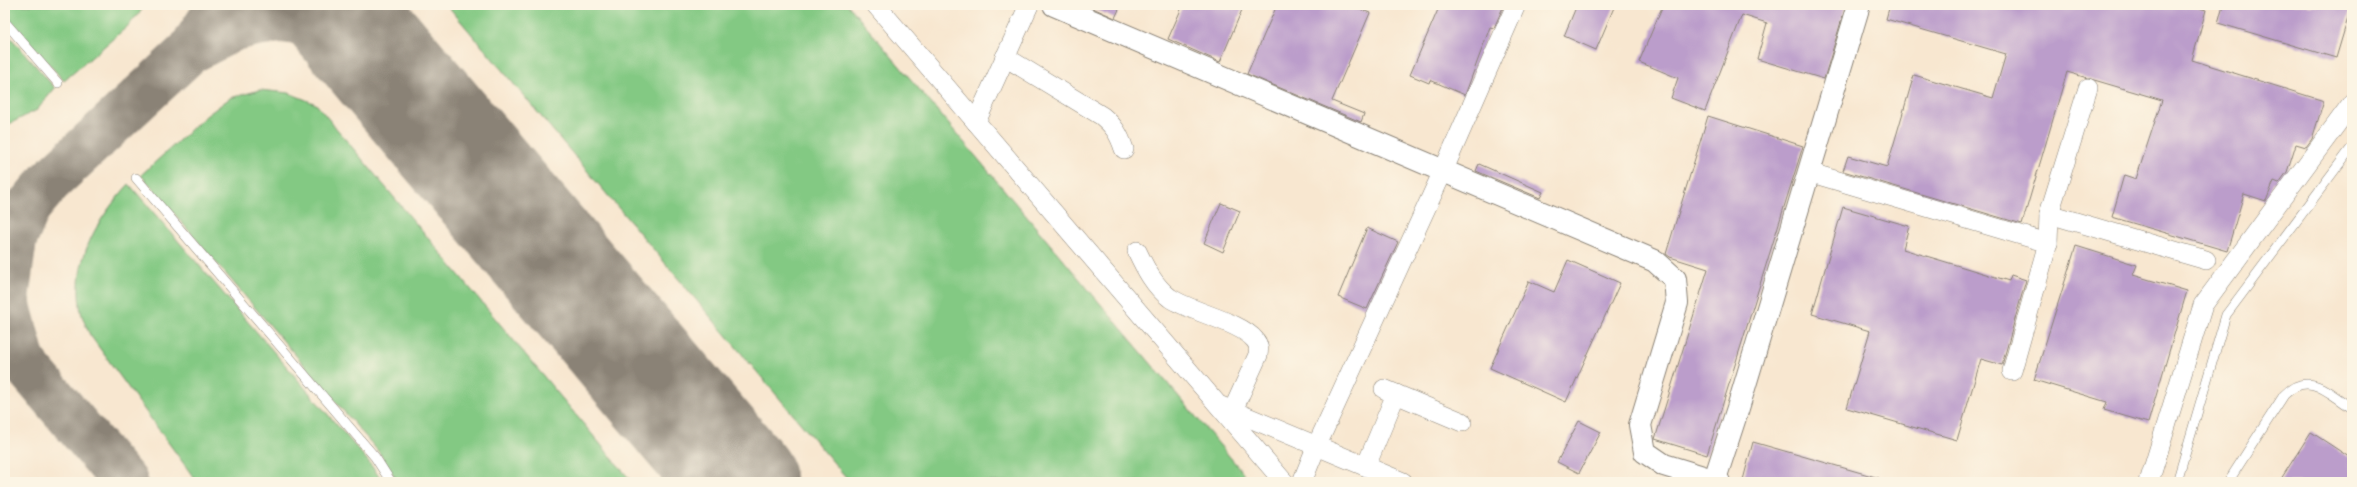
<svg xmlns="http://www.w3.org/2000/svg" width="2357" height="487" font-family="'Libre Caslon Text',serif">
	<style>
		.green { fill: #83c983; stroke: #507250 }
		.lines { fill: none; stroke-linecap: round; stroke-linejoin: round }
		.taxiway { stroke: #8a8276; stroke-width: 46 }
		.runway { stroke: #8a8276; stroke-width: 115 }
		.building { fill: #bb9dcb }
		.service-casing { stroke: #8a8276; stroke-width: 10 }
		.minor-casing { stroke: #8a8276; stroke-width: 20 }
		.tertiary-casing { stroke: #8a8276; stroke-width: 24 }
		.service { stroke: #fff; stroke-width: 9 }
		.minor { stroke: #fff; stroke-width: 19 }
		.tertiary { stroke: #fff; stroke-width: 22 }
	</style>
	<rect width="100%" height="100%" fill="#fcf5e5"/>
	<filter id="ink" filterUnits="userSpaceOnUse"><feTurbulence type="fractalNoise" baseFrequency=".025" numOctaves="2"/><feDisplacementMap in="SourceGraphic" scale="8" xChannelSelector="R" yChannelSelector="G"/><feConvolveMatrix kernelMatrix="1 2 1 2 8 2 1 2 1" color-interpolation-filters="sRGB"/></filter>
	<filter id="wash" filterUnits="userSpaceOnUse"><feTurbulence type="fractalNoise" baseFrequency=".012" numOctaves="4" result="noise"/><feDisplacementMap in="SourceGraphic" scale="16" xChannelSelector="R" yChannelSelector="G"/><feGaussianBlur stdDeviation="0.9" result="paint"/><feColorMatrix in="noise" values="0 0 0 0 0 0 0 0 0 0 0 0 0 0 0 0 0 1.4 0 .05"/><feComposite in="paint" operator="in"/></filter>
	<g filter="url(#wash)">
		<rect width="100%" height="100%" fill="#f8e7d0"/>
		<!-- green -->
		<g class="green">
			<path d="M5 5H146L128 26 64 81 5 15Z"/>
			<path d="M447 5H848L1251 482H850Z"/>
			<path d="M5 31 55 88 37 110 5 126Z"/>
			<path d="M260 90 289 93 316 104 632 482H398L378 451 141 175 206 116 230 98Z"/>
			<path d="M129 184 368 461 383 482H197L90 335C86 326 81 316 80 306 73 258 98 218 129 184Z"/>
		</g>
		<g class="lines">
			<!-- taxiway -->
			<g class="taxiway">
				<path d="M190 51 234 28 257 23 282 20 331 27 368 45"/>
				<path d="M5 341 125 482"/>
				<path d="M23 362 6 298 14 240 28 207 50 181 190 51 220 5"/>
				<path d="M731 473 736 482"/>
			</g>
			<!-- runway -->
			<path class="runway" d="M334 5 739 482"/>
		</g>
		<g id="blocks">
			<!-- building -->
			<g class="building">
				<path d="M1086 5H1121L1115 18Z"/>
				<path d="M1183 5H1244L1220 62 1168 39Z"/>
				<path d="M1277 5H1350L1370 13 1332 101 1364 114 1361 122 1247 74Z"/>
				<path d="M1440 5H1504L1494 28 1490 27 1465 95 1430 80 1429 83 1410 75Z"/>
				<path d="M1577 5H1615L1596 50 1564 36Z"/>
				<path d="M1663 5H1846L1824 79 1757 59 1767 23 1742 15 1705 111 1671 98 1678 78 1639 62Z"/>
				<path d="M1890 5H2189L2206 10 2192 60 2324 101 2312 139 2306 147 2296 144 2287 172 2279 183 2274 181 2266 201 2244 194 2227 251 2112 217 2124 175 2136 179 2162 100 2067 72 2022 224 1843 171 1848 156 1887 167 1914 75 1993 98 2006 54 1886 19Z"/>
				<path d="M2223 5H2340L2351 8 2336 58 2218 23Z"/>
				<path d="M1708 116 1803 146 1707 455 1655 439 1708 269 1670 257 1666 254Z"/>
				<path d="M1479 164 1543 192 1540 198 1476 171Z"/>
				<path d="M1221 203 1240 211 1223 252 1204 243Z"/>
				<path d="M1843 207 1909 226 1903 249 2009 281 2011 275 2026 280 2002 365 1981 359 1957 440 1847 408 1870 331 1812 314Z"/>
				<path d="M1367 228 1398 242 1367 309 1338 297Z"/>
				<path d="M2076 246 2137 265 2133 275 2187 291 2148 423 2104 410 2107 402 2034 380Z"/>
				<path d="M1568 260 1620 283 1566 402 1490 368 1529 281 1554 292Z"/>
				<path d="M1579 421 1601 432 1579 473 1557 462Z"/>
				<path d="M2311 432 2352 459V482H2279Z"/>
				<path d="M1753 442 1879 478 1878 482H1751L1743 480Z"/>
			</g>
		</g>
	</g>
	<g filter="url(#ink)">
		<use href="#blocks" fill-opacity="0" stroke="#8a8276" stroke-width="1"/>
		<g class="lines">
			<!-- service casing -->
			<g class="service-casing">
				<g id="service">
					<path d="M5 22 58 83"/>
					<path d="M136 178 375 457 391 482"/>
					<path d="M2177 482 2226 315 2352 147"/>
					<path d="M2228 482 2284 395C2309 370 2328 393 2352 408"/>
				</g>
			</g>
			<!-- minor casing -->
			<g class="minor-casing">
				<g id="minor">
					<path d="M876 5 1284 482"/>
					<path d="M1005 57 1102 116C1114 126 1119 134 1124 149"/>
					<path d="M976 122 1029 5"/>
					<path d="M1808 172 2048 243"/>
					<path d="M2049 214 2206 260"/>
					<path d="M1137 251C1145 268 1154 286 1170 298 1191 312 1241 322 1255 340 1259 345 1259 349 1258 355L1233 410"/>
					<path d="M2012 371 2048 243 2049 214 2088 88"/>
					<path d="M1384 389 1462 422"/>
					<path d="M1221 406 1403 482"/>
					<path d="M1366 466 1396 394"/>
					<path d="M1302 482 1317 445 1444 169 1516 5"/>
					<path d="M2149 482 2203 305 2352 103"/>
				</g>
			</g>
			<!-- tertiary casing -->
			<g class="tertiary-casing">
				<g id="tertiary">
					<path d="M1054 5 1655 261 1675 279 1677 303 1640 425 1645 452 1664 465 1719 482"/>
					<path d="M1714 482 1738 408 1859 5"/>
				</g>
			</g>
			<!-- service -->
			<use href="#service" class="service"/>
			<!-- minor -->
			<use href="#minor" class="minor"/>
			<!-- tertiary -->
			<use href="#tertiary" class="tertiary"/>
		</g>
	</g>
	<!-- margin -->
	<rect width="2357" height="487" fill="none" stroke="#fcf5e5" stroke-width="20"/>
</svg>
